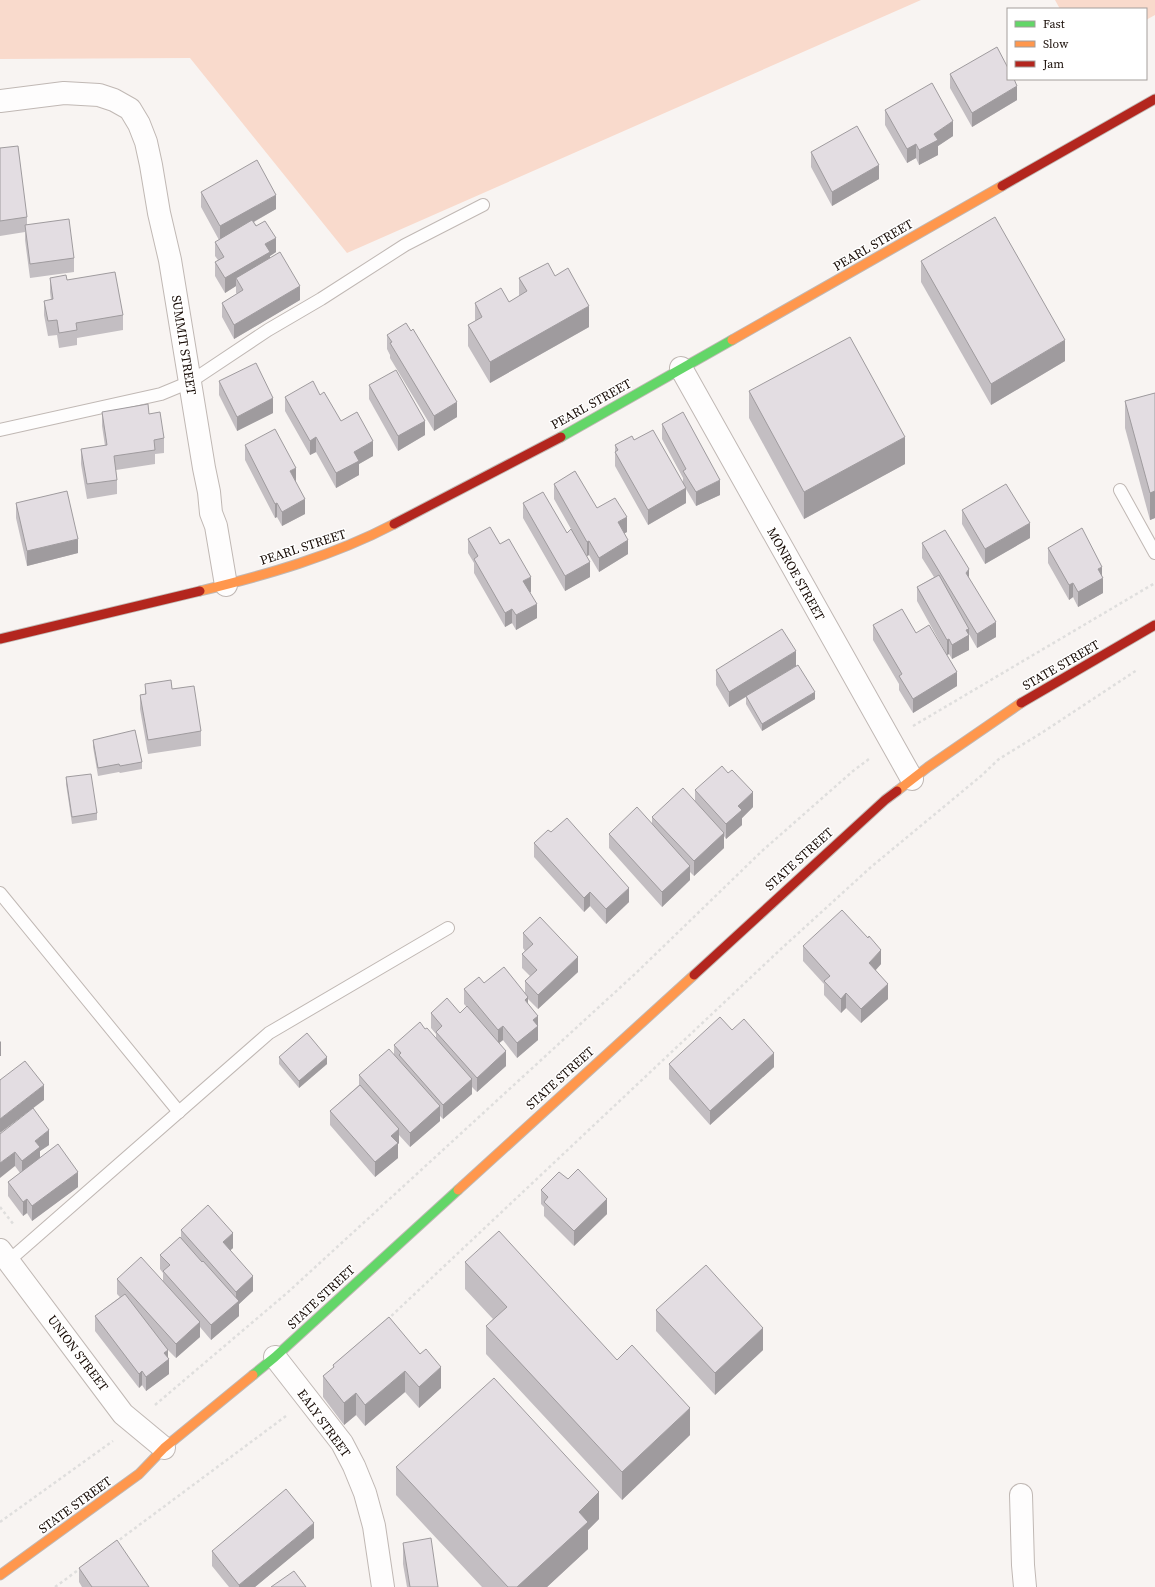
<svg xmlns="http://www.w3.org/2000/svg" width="1155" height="1587" font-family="'Source Serif 4',serif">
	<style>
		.green { fill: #f9dacc }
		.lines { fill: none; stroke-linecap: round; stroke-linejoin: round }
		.lane-casing { stroke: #c0b8b4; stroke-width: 14 }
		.street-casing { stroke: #c0b8b4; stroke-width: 24 }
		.fast-casing { stroke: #c0b8b4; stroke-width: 11 }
		.slow-casing { stroke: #c0b8b4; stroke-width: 11 }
		.jam-casing { stroke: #c0b8b4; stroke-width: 11 }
		.path { stroke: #dfdedd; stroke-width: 2.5; stroke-dasharray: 3 3; stroke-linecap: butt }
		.lane { stroke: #fefdfd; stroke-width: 12 }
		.street { stroke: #fefdfd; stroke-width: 22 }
		.fast { stroke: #63d668; stroke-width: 9 }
		.slow { stroke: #ff974d; stroke-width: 9 }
		.jam { stroke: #b3261e; stroke-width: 9 }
		.wall { fill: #c3bec2 }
		.shaded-wall { fill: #9f9b9e }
		.building { fill: #e3dde2; stroke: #9f9b9e }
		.labels { text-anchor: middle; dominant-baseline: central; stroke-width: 3; stroke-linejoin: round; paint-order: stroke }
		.street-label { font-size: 13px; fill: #180c06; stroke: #fff }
	</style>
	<rect width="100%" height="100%" fill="#f8f4f2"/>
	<!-- green -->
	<g class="green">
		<path d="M0 0H921L347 253 190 58 0 59Z"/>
		<path d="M1055 0H1155V15L1146 20V9H1060Z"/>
	</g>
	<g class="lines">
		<!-- lane casing -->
		<g class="lane-casing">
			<g id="lane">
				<path d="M0 430 161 394 190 382 268 330 321 299 405 245 483 205"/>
				<path d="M1120 490 1155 553"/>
				<path d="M0 893 179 1112"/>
				<path d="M5 1264 269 1033 448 928"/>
			</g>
		</g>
		<!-- street casing -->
		<g class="street-casing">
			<g id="street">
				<path d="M0 101 64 93 99 95 114 100 130 109 139 124 146 142 151 165 159 213 170 260 204 468 209 492 211 513 216 526 226 585"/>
				<path d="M681 368 912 779"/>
				<path d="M0 1250 123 1414 164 1448"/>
				<path d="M275 1357 342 1443 354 1466 365 1493 374 1526 383 1587"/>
				<path d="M1021 1495 1023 1565 1025 1587"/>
			</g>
		</g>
		<!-- fast casing -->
		<g class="fast-casing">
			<g id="fast">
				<path d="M561 437 732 340"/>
				<path d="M253 1375 275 1357 458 1190"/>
			</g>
		</g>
		<!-- slow casing -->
		<g class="slow-casing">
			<g id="slow">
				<path d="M732 340 1002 186"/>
				<path d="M200 591C266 575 333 556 394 524"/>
				<path d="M897 791 928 767 1021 703"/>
				<path d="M458 1190 694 975"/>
				<path d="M0 1575 139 1474 164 1448 253 1375"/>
			</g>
		</g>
		<!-- jam casing -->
		<g class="jam-casing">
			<g id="jam">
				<path d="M1002 186 1155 99"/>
				<path d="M394 524 561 437"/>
				<path d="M0 639 200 591"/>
				<path d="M1021 703 1155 625"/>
				<path d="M694 975 885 800 897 791"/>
			</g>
		</g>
		<!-- path -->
		<g class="path">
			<path d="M913 726 1155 583"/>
			<path d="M0 1207 14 1225"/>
			<path d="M387 1320 782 948 871 867 981 776 999 759 1043 732 1137 670"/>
			<path d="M155 1405 287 1293 636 973 762 851 853 771 869 759"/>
			<path d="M0 1522 113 1441"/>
			<path d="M115 1543 286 1416"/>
			<path d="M55 1587 81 1568"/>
		</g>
		<!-- lane -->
		<use href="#lane" class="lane"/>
		<!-- street -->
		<use href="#street" class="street"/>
		<!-- fast -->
		<use href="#fast" class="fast"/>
		<!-- slow -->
		<use href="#slow" class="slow"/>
		<!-- jam -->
		<use href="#jam" class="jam"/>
	</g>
	<!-- wall -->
	<g class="wall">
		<path d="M950 74 1017 100 972 127 950 88Z"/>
		<path d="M885 110 953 136 938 146V155L919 165 916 158 907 163 885 125Z"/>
		<path d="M0 148 27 217V225L74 258V272L30 278 25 240V232L0 236Z"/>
		<path d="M811 152 879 179 832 206 811 167Z"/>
		<path d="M201 192 276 209 254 222 276 252 270 256V258L300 300 234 339 222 317V303L237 294 236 293V286L225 293 215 276V262L218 260 215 256V242L219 240 201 207Z"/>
		<path d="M921 261 1065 361 991 405 921 282Z"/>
		<path d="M555 276 589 327 490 383 468 346V325L475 321V303L509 302 519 296V278Z"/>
		<path d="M50 278 67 280 123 315V330L77 338V345L59 348 57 335 48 336 44 315V301L51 300 50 292Z"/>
		<path d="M387 335 457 417 434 431 390 358V355L387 349Z"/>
		<path d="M219 381 273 413 237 431 219 395Z"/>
		<path d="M369 385 425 435 398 451 369 399Z"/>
		<path d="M749 391 905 464 804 519 749 418Z"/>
		<path d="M1155 393V518L1150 520 1125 428V401Z"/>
		<path d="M320 395 341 421 373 456 359 464V475L336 488 316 452 310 455 285 411V397Z"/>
		<path d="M102 412 149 414 164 438V453L155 454V464L116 470 117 480V494L87 499 81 464V449L105 446 102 426Z"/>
		<path d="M662 424 720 495 696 506 686 489V503L648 525 615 466V445L634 440 683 484V478L662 439Z"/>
		<path d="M245 445 296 482 305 514 282 526 277 517 275 518 245 460Z"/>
		<path d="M554 484 597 508 627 532 624 533 628 554 599 572 589 555 587 556 590 577 565 591 523 518V503L567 533 571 529 554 499Z"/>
		<path d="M16 503 78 553 27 566 16 518Z"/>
		<path d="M962 510 1030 538 985 564 962 524Z"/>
		<path d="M468 539 500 544 531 592H530L537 618 516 630 512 623 505 627 474 573V563L468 553Z"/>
		<path d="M922 543 969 578 996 637 977 648 969 634V650L952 659 949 654 947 655 917 601V587L934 577 922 558Z"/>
		<path d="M1048 548 1102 575 1103 593 1078 607 1073 597 1069 600 1048 563Z"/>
		<path d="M873 625 916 633 957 686 913 713 899 690V684L873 640Z"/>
		<path d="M796 666 765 685 815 699 762 731 746 704V697L729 707 716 685V670Z"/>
		<path d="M145 684 201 731V746L148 754 140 709V695L145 694Z"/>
		<path d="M93 740 142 762V769L120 773 119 772 98 776 93 747Z"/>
		<path d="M66 777 97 813V820L72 824 66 784Z"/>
		<path d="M695 790 753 807 742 818V825L726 839 724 836V848L694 876 690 872V880L662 907 609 848V834L652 824V817L695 802Z"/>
		<path d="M534 843 629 902 606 924 590 906 584 912 534 857Z"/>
		<path d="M523 933 578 972 538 1009 528 999V1004L538 1016V1040L517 1058 503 1040 499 1043 506 1066 477 1092 472 1087V1094L443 1119 440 1116V1121L410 1147 399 1135V1143L398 1144V1158L375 1177 330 1125V1111L359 1085V1075L394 1054V1045L425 1029 436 1038V1034L431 1028V1013H460L467 1007 464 1004V989L484 983 525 993V981L530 976 522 968V954L525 951 523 948Z"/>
		<path d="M803 946 881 964 875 970 888 999 861 1023 846 1008 841 1013 824 995V984L803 961Z"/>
		<path d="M732 1030 774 1067 710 1125 669 1079V1064Z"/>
		<path d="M279 1057 327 1064 299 1088 279 1064Z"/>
		<path d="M0 1134 49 1145 40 1151V1157L78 1187 32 1221 27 1213 23 1216 8 1196V1182L20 1173 15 1166Z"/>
		<path d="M541 1190 607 1214 574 1246 544 1216V1207L541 1204Z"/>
		<path d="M181 1230 233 1248 230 1250 253 1291 239 1304V1316L211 1340 200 1327V1337L176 1358 164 1346 168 1358 169 1374 146 1391 142 1385 139 1388 95 1331V1316L120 1297 117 1294V1279L163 1282V1273L160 1269V1255L181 1238Z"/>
		<path d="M465 1262 617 1360 690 1435 622 1500 486 1354V1326L493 1319 465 1289Z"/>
		<path d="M656 1310 763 1350 715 1395 656 1331Z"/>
		<path d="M389 1317 441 1388 419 1408 405 1392 365 1426 356 1415 344 1425 323 1397V1376L333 1368V1365Z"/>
		<path d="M396 1467 599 1519 588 1530V1549L547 1587H482L396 1495Z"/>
		<path d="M314 1538 255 1587H229L212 1566V1551Z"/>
		<path d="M403 1543 438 1587H407L403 1564Z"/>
		<path d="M79 1568 149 1587H82L79 1582Z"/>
	</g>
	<!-- shaded-wall -->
	<g class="shaded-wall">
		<path d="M1017 86V100L972 127V113Z"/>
		<path d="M953 121V136L938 146V155L919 165V150L934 134Z"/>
		<path d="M916 144V158L907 163V149Z"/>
		<path d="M879 165V179L832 206V192Z"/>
		<path d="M276 195V209L220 241V226Z"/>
		<path d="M276 238V252L270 256V266L236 278V286L225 293V278L265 244Z"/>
		<path d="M300 286V300L234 339V325Z"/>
		<path d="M589 306V327L490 383V362Z"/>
		<path d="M1065 340V361L991 405V384Z"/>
		<path d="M273 398V413L237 431V417Z"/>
		<path d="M457 402V417L434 431V416Z"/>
		<path d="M425 421V435L398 451V436Z"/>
		<path d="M316 437V452L310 455V441Z"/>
		<path d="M905 437V464L804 519V492Z"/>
		<path d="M373 441V456L359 464V475L336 488V473L354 452Z"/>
		<path d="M296 468V483L290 471Z"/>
		<path d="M720 480V495L696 506V492Z"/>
		<path d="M686 488V503L648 525V510Z"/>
		<path d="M1155 491V518L1150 520V493Z"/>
		<path d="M305 499V514L282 526V512Z"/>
		<path d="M277 503V517L275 518V504Z"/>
		<path d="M627 517V532L618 537V522Z"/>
		<path d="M1030 523V538L985 564V549Z"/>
		<path d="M78 539V553L27 566V551Z"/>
		<path d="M628 540V554L599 572V558Z"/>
		<path d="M589 541V555L587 556V542Z"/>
		<path d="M590 562V577L565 591V576Z"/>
		<path d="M1102 567V579L1103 578V593L1078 607V592L1098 569Z"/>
		<path d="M969 569V584L966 573Z"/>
		<path d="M531 577V592L523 596V581Z"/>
		<path d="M1073 583V597L1069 600V585Z"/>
		<path d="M537 604V618L516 630V615Z"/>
		<path d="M512 609V623L505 627V613Z"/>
		<path d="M996 622V637L977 648V634Z"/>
		<path d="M969 629V650L952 659V645L966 630Z"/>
		<path d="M949 639V654L947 655V640Z"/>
		<path d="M796 651V666L729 707V692Z"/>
		<path d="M957 672V686L913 713V699Z"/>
		<path d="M815 692V699L762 731V724Z"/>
		<path d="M753 792V807L742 818V825L726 839V824L738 806Z"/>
		<path d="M724 833V848L694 876V861Z"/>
		<path d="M690 866V880L662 907V892Z"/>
		<path d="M629 888V902L606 924V909Z"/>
		<path d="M590 892V906L584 912V898Z"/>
		<path d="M881 950V964L869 978V963Z"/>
		<path d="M578 957V972L538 1009V995Z"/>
		<path d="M888 984V999L861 1023V1009Z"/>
		<path d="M846 993V1008L841 1013V999Z"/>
		<path d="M528 997V1012L525 1000Z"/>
		<path d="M538 1016V1040L517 1058V1043L533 1020Z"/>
		<path d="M503 1026V1040L498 1044V1030Z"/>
		<path d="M1 1041V1056H0V1042Z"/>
		<path d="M506 1051V1066L477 1092V1078Z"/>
		<path d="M774 1053V1067L710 1125V1111Z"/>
		<path d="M327 1057V1064L299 1088V1081Z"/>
		<path d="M472 1079V1094L443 1119V1105Z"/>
		<path d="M44 1085V1100L0 1133V1119Z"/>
		<path d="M440 1106V1121L410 1147V1133Z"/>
		<path d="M399 1129V1143L398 1144V1158L375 1177V1162L391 1136Z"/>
		<path d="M49 1130V1145L40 1151V1162L22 1176V1161L35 1141Z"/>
		<path d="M15 1152V1166L0 1178V1163Z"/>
		<path d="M78 1172V1187L32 1221V1206Z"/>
		<path d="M27 1199V1213L23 1216V1202Z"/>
		<path d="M607 1199V1214L574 1246V1231Z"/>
		<path d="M233 1233V1248L223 1257V1242Z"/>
		<path d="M253 1276V1291L239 1304V1316L211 1340V1325L236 1303V1292Z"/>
		<path d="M200 1322V1337L176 1358V1344Z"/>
		<path d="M763 1328V1350L715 1395V1373Z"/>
		<path d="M168 1350V1360L169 1359V1374L146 1391V1377L164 1353Z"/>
		<path d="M441 1367V1388L419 1408V1387Z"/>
		<path d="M142 1371V1385L139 1388V1374Z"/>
		<path d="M405 1371V1392L365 1426V1405Z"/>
		<path d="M356 1393V1415L344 1425V1403Z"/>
		<path d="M690 1408V1435L622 1500V1472Z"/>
		<path d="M599 1492V1519L588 1530V1549L547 1587H517L579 1512Z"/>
		<path d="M314 1523V1538L255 1587H239V1585Z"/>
	</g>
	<!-- building -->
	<g class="building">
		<path d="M997 47 1008 68V79H1014L1017 86 972 113 950 74Z"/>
		<path d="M932 83 953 121 934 134 938 140 919 150 916 144 907 149 885 110Z"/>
		<path d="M857 126 879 165 832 192 811 152Z"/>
		<path d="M18 146 27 217 0 221V148Z"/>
		<path d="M257 160 276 195 220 226 201 192Z"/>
		<path d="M995 217 1065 340 991 384 921 261Z"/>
		<path d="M69 219 74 258 30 264 25 225Z"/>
		<path d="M252 220 256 226 265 221 276 238 265 244 270 252 225 278 215 262 224 257 215 242Z"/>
		<path d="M280 252 300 286 234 325 222 303 243 290 236 278Z"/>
		<path d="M548 263 555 276 568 268 589 306 490 362 468 325 482 317 475 303 501 288 509 302 527 291 519 278Z"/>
		<path d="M115 272 123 315 76 323 77 330 59 333 57 320 48 321 44 301 53 299 50 278 66 275 67 280Z"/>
		<path d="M406 323 411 331 413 329 457 402 434 416 390 343 392 342 387 335Z"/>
		<path d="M850 337 905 437 804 492 749 391Z"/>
		<path d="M256 363 273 398 237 417 219 381Z"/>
		<path d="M396 370 425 421 398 436 369 385Z"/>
		<path d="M313 381 320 395 324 392 341 421 357 412 373 441 354 452 359 461 336 473 316 437 310 441 285 397Z"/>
		<path d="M1155 393V491L1150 493 1125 401Z"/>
		<path d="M148 404 149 414 160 412 164 438 154 440 155 450 114 456 117 480 87 484 81 449 107 445 102 412Z"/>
		<path d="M683 412 720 480 696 492 683 471 686 469 662 424Z"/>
		<path d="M275 429 296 468 290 471 305 499 282 512 277 503 275 504 245 445Z"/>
		<path d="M653 430 686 488 648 510 615 452 618 450 615 445 632 436 634 440Z"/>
		<path d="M575 471 597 508 615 498 627 517 618 522 628 540 599 558 589 541 587 542 554 484Z"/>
		<path d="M1006 484 1030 523 985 549 962 510Z"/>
		<path d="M67 491 78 539 27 551 16 503Z"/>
		<path d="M543 492 567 533 571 529 590 562 565 576 523 503Z"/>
		<path d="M490 527 500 544 509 539 531 577 523 581 537 604 516 615 512 609 505 613 474 559 478 556 468 539Z"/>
		<path d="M1082 528 1102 567 1098 569 1103 578 1078 592 1073 583 1069 585 1048 548Z"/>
		<path d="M945 530 969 569 966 573 996 622 977 634 922 543Z"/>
		<path d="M939 575 969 629 966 630 969 635 952 645 949 639 947 640 917 587Z"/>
		<path d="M902 609 916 633 929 625 957 672 913 699 899 676 902 674 873 625Z"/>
		<path d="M782 629 796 651 729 692 716 670Z"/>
		<path d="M798 665 815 692 762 724 746 696Z"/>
		<path d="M171 680 172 689 194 686 201 731 148 740 140 695 146 694 145 684Z"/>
		<path d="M135 730 142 762 120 766 119 764 98 768 93 740Z"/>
		<path d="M722 766 728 773 732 770 753 792 738 806 742 810 726 824 695 790Z"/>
		<path d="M91 774 97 813 72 817 66 777Z"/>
		<path d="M683 788 724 833 694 861 652 817Z"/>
		<path d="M637 807 690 866 662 892 609 834Z"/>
		<path d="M567 818 629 888 606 909 590 892 584 898 534 843 548 830 551 832Z"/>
		<path d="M842 910 868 938 869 936 881 950 869 963 888 984 861 1009 846 993 841 999 824 981 830 976 803 946Z"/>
		<path d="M540 917 578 957 538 995 525 981 537 970 522 954 533 944 523 933Z"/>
		<path d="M504 967 528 997 525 1000 538 1016 533 1020 538 1026 517 1043 503 1026 498 1030 464 989 479 977 484 983Z"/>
		<path d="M447 998 460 1013 467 1006 506 1051 477 1078 436 1032 442 1026 431 1013Z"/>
		<path d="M720 1017 732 1030 744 1019 774 1053 710 1111 669 1064Z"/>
		<path d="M420 1022 425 1029 427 1028 472 1079 443 1105 399 1055 401 1053 394 1045Z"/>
		<path d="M307 1033 327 1057 299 1081 279 1057Z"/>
		<path d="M389 1049 440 1106 410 1133 359 1075Z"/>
		<path d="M25 1061 44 1085 0 1119V1080Z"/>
		<path d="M360 1085 399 1129 391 1136 398 1143 375 1162 330 1111Z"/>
		<path d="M33 1108 49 1130 35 1141 40 1147 22 1161 15 1152 0 1163V1134Z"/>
		<path d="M58 1144 78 1172 32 1206 27 1199 23 1202 8 1182Z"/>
		<path d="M578 1169 607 1199 574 1231 544 1202 548 1197 541 1190 559 1172 568 1179Z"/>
		<path d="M208 1205 233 1233 223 1242 253 1276 236 1292 181 1230Z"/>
		<path d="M499 1231 617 1360 632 1345 690 1408 622 1472 486 1326 507 1307 465 1262Z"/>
		<path d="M180 1237 202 1262 203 1261 239 1301 211 1325 163 1271 170 1265 160 1255Z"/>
		<path d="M141 1257 200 1322 176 1344 117 1279Z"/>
		<path d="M706 1265 763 1328 715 1373 656 1310Z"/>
		<path d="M125 1294 168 1350 164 1353 169 1359 146 1377 142 1371 139 1374 95 1316Z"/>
		<path d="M389 1317 420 1354 426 1349 441 1367 419 1387 405 1371 365 1405 356 1393 344 1403 323 1376 334 1367 333 1365Z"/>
		<path d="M494 1378 599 1492 579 1512 588 1522 517 1587H508L396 1467Z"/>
		<path d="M286 1489 314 1523 239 1585 212 1551Z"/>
		<path d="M431 1538 438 1587H410L403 1543Z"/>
		<path d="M117 1540 149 1587H92L79 1568Z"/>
		<path d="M294 1571 306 1587H271Z"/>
	</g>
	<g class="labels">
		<!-- street labels -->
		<g class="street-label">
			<text transform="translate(873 245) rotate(-30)">PEARL STREET</text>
			<text transform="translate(184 345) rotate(81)">SUMMIT STREET</text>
			<text transform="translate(591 404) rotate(-29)">PEARL STREET</text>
			<text transform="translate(303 547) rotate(-18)">PEARL STREET</text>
			<text transform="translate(796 574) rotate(61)">MONROE STREET</text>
			<text transform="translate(1061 665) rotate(-30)">STATE STREET</text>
			<text transform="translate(799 859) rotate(-42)">STATE STREET</text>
			<text transform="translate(560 1078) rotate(-42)">STATE STREET</text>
			<text transform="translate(321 1297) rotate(-43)">STATE STREET</text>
			<text transform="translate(78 1353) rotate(53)">UNION STREET</text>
			<text transform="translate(324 1423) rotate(54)">EALY STREET</text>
			<text transform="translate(75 1505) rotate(-36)">STATE STREET</text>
		</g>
	</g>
	<!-- legend -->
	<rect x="1007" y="8" width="140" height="72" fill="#ffffff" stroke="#a39e9b"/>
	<rect x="1015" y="21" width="20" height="6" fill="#63d668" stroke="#a39e9b"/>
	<text x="1043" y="28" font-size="12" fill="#180c06">Fast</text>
	<rect x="1015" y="41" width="20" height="6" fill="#ff974d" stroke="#a39e9b"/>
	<text x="1043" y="48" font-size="12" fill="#180c06">Slow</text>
	<rect x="1015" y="61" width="20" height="6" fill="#b3261e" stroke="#a39e9b"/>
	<text x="1043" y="68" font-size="12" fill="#180c06">Jam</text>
</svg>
